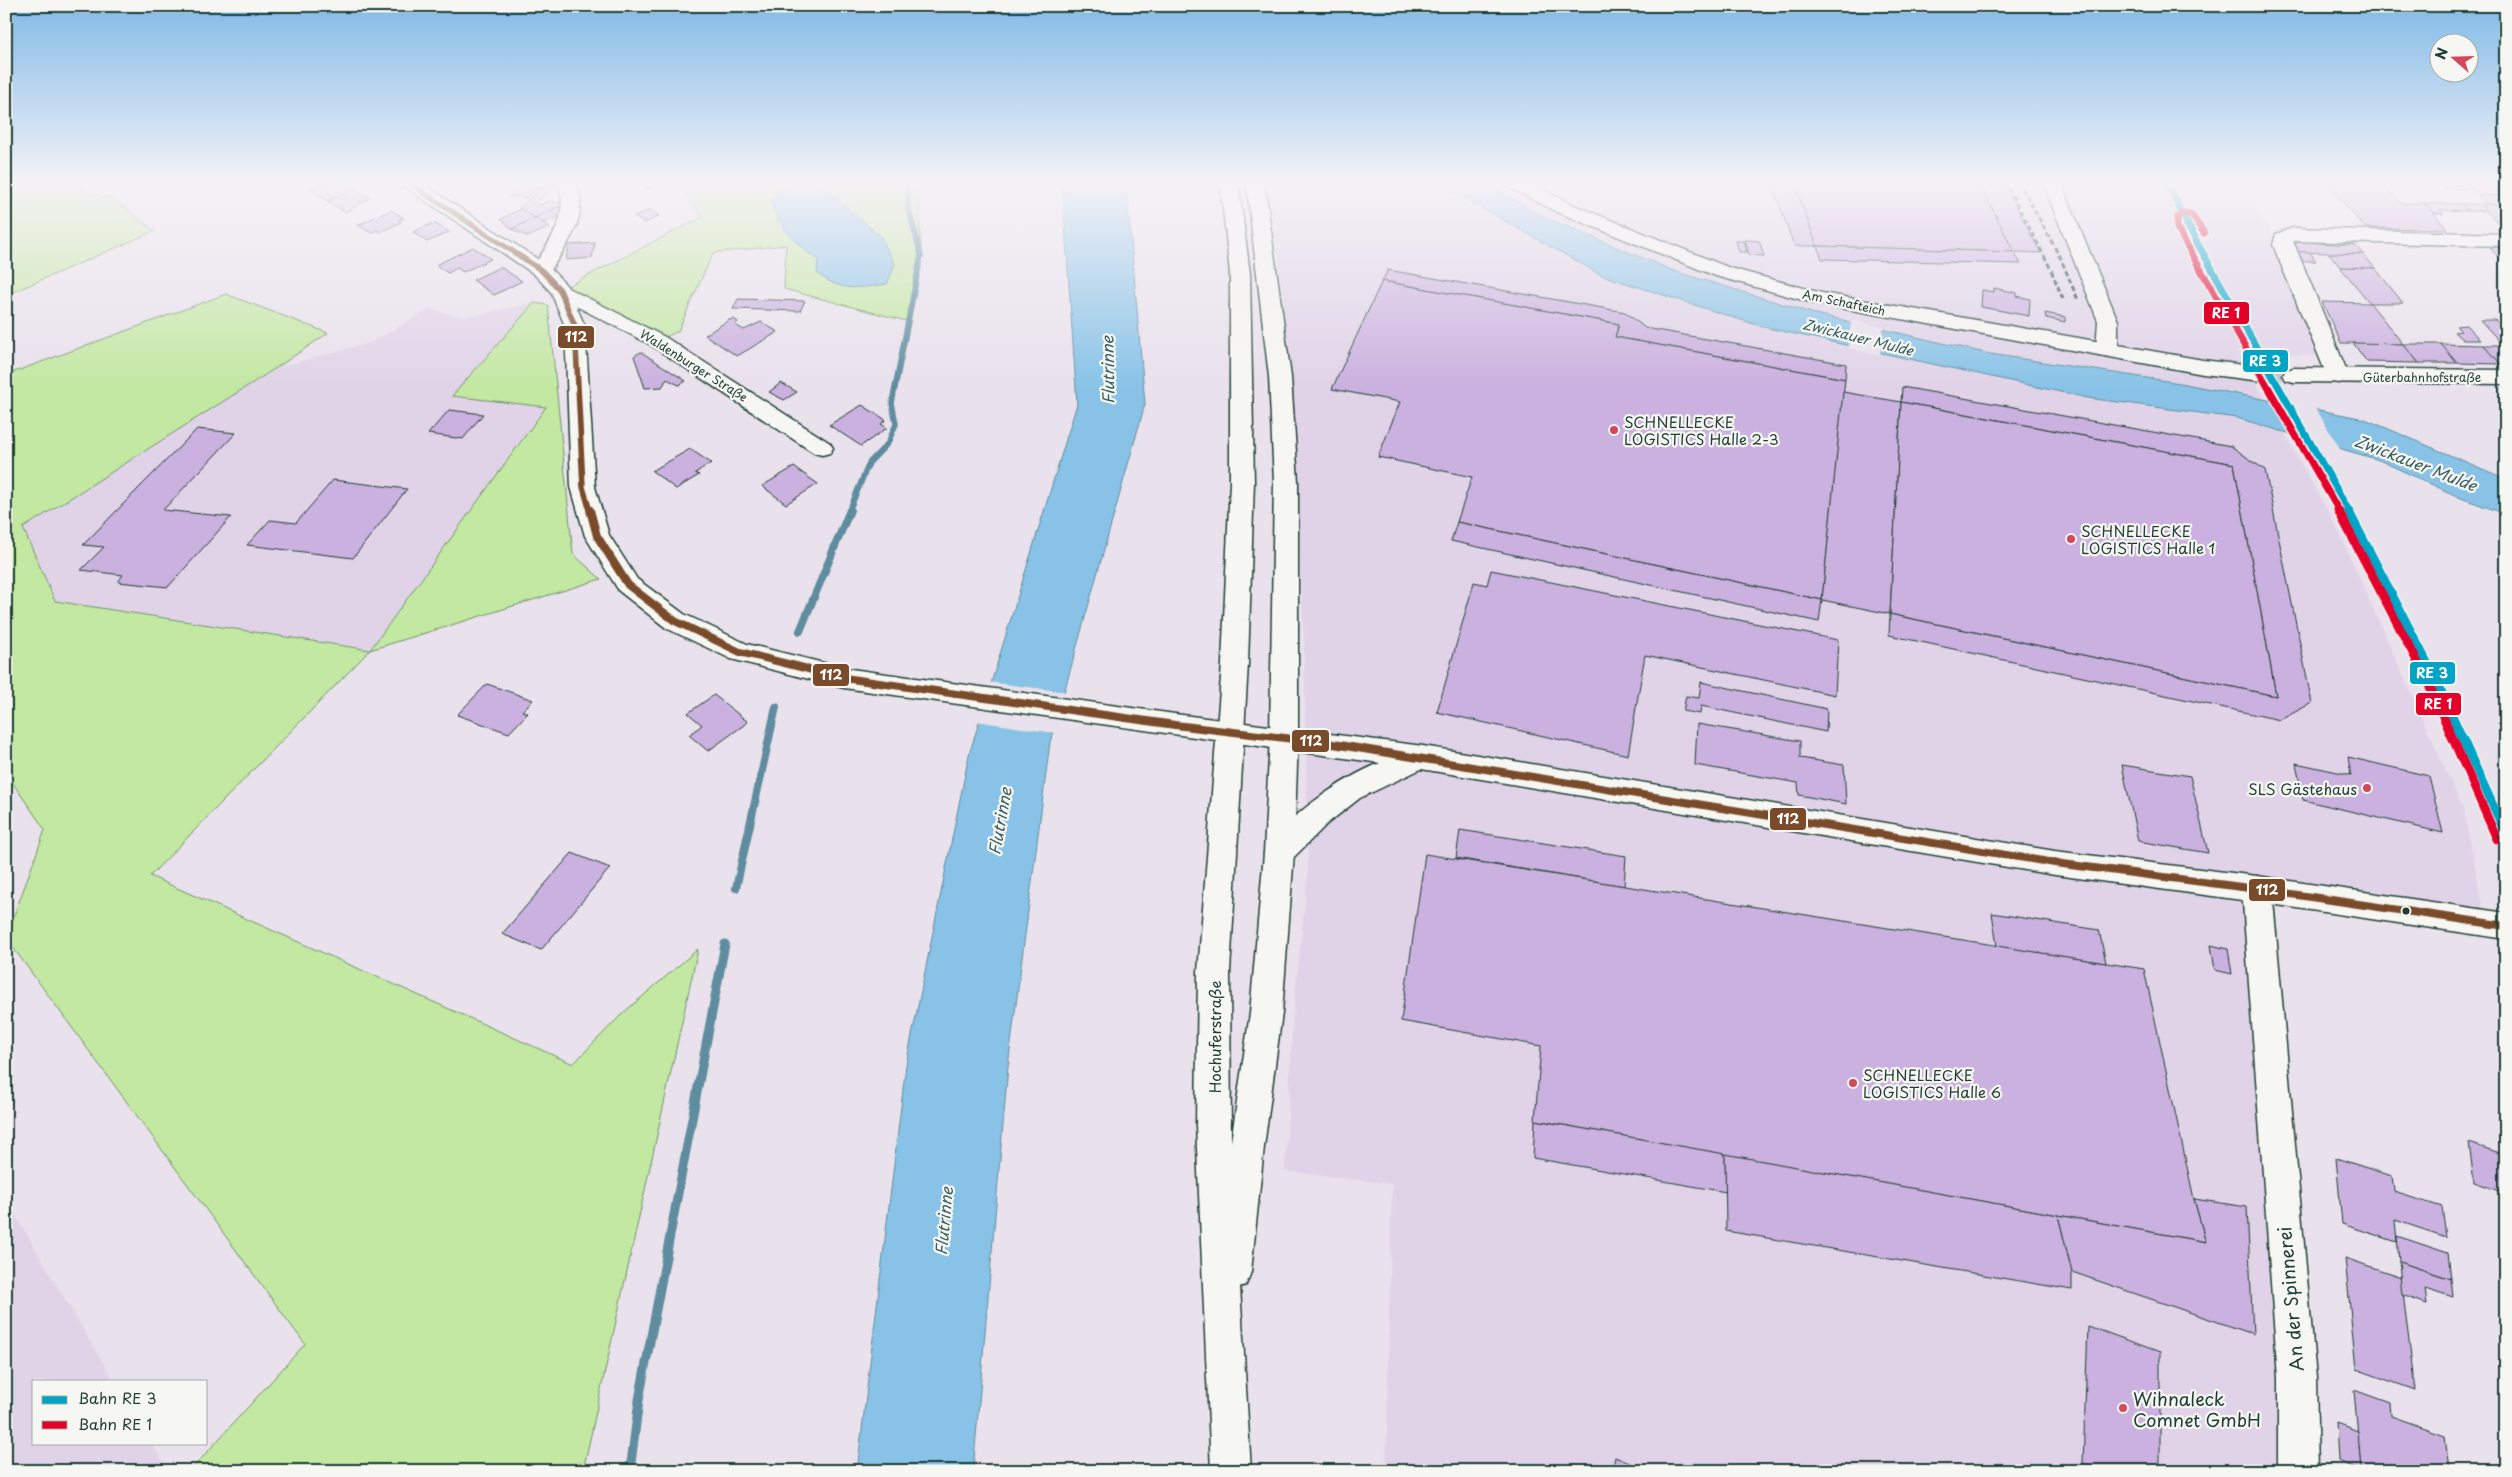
<svg xmlns="http://www.w3.org/2000/svg" width="2512" height="1477" font-family="'Playpen Sans',sans-serif">
	<style>
		.built { fill: #e0d3e8 }
		.green { fill: #c3e8a2; stroke: #71926b }
		.water { fill: #88c3e7; stroke: #5e8d9f }
		.pier { fill: #e9e1ec }
		.lines { fill: none; stroke-linecap: round; stroke-linejoin: round }
		.stream-far2 { stroke: #5e8d9f; stroke-width: 5.5 }
		.stream-far1 { stroke: #5e8d9f; stroke-width: 8 }
		.stream { stroke: #5e8d9f; stroke-width: 9 }
		.building { fill: #cbb1df; stroke: #1f3d34 }
		.tertiary-tunnel { stroke: #c1c0c7; stroke-width: 21; stroke-dasharray: 21 11; stroke-linecap: butt }
		.minor-casing { stroke: #1f3d34; stroke-width: 3 }
		.tertiary-casing { stroke: #1f3d34; stroke-width: 3 }
		.primary-casing { stroke: #1f3d34; stroke-width: 3 }
		.minor { fill: #f6f6f2; fill-rule: evenodd }
		.tertiary { fill: #f6f6f2; fill-rule: evenodd }
		.primary { fill: #f6f6f2; fill-rule: evenodd }
		.rail { stroke: #1f3d34; stroke-width: 3; stroke-dasharray: 5.5 3; stroke-linecap: butt }
		.bus-1-far1-casing { stroke: #f6f6f2; stroke-width: 9 }
		.bus-1-casing { stroke: #f6f6f2; stroke-width: 11 }
		.bus-1-far1 { stroke: #7a4b2a; stroke-width: 5.5 }
		.bus-1 { stroke: #7a4b2a; stroke-width: 8 }
		.rail-1-far1-casing { stroke: #f6f6f2; stroke-width: 10 }
		.rail-1-casing { stroke: #f6f6f2; stroke-width: 12 }
		.rail-2-far1-casing { stroke: #f6f6f2; stroke-width: 10 }
		.rail-2-casing { stroke: #f6f6f2; stroke-width: 12 }
		.rail-1-far1 { stroke: #02a4c6; stroke-width: 7 }
		.rail-1 { stroke: #02a4c6; stroke-width: 9 }
		.rail-2-far1 { stroke: #e4002b; stroke-width: 7 }
		.rail-2 { stroke: #e4002b; stroke-width: 9 }
		.poi-dot { fill: #d1495b; stroke: #f6f6f2; stroke-width: 2 }
		.bus-dot { fill: #1f3d34; stroke: #f6f6f2; stroke-width: 2 }
		.labels { text-anchor: middle; dominant-baseline: central; stroke-width: 4.5; stroke-linejoin: round; paint-order: stroke }
		.far-street-label { font-size: 12px; fill: #1f3d34; stroke: #f6f6f2 }
		.far-water-label { font-size: 14px; font-style: italic; fill: #395e61; stroke: #f6f6f2 }
		.poi-label { font-size: 15px; fill: #1f3d34; stroke: #f6f6f2; text-anchor: start }
		.street-label { font-size: 15px; fill: #1f3d34; stroke: #f6f6f2 }
		.water-label { font-size: 16px; font-style: italic; fill: #395e61; stroke: #f6f6f2 }
		.near-street-label { font-size: 18px; fill: #1f3d34; stroke: #f6f6f2 }
		.near-poi-label { font-size: 18px; fill: #1f3d34; stroke: #f6f6f2; text-anchor: start }
		.line-badge { stroke: #f6f6f2; stroke-width: 2 }
		.badge-label { font-size: 14px; text-anchor: middle; font-weight: bold; fill: #fff }
	</style>
	<rect width="100%" height="100%" fill="#e9e1ec"/>
	<filter id="ink" filterUnits="userSpaceOnUse"><feTurbulence type="fractalNoise" baseFrequency=".02" numOctaves="2"/><feDisplacementMap in="SourceGraphic" scale="10" xChannelSelector="R" yChannelSelector="G"/><feConvolveMatrix kernelMatrix="1 2 1 2 8 2 1 2 1" color-interpolation-filters="sRGB"/></filter>
	<g filter="url(#ink)">
		<!-- built -->
		<g class="built">
			<path d="M1266 180H2242L2264 224 2283 245 2330 357 2238 350 2337 528 2464 811 2486 923 2257 889 2294 1471H1386L1392 1184 1285 1171 1293 1017 1308 871 1304 637 1285 313Z"/>
			<path d="M534 303 452 396 546 406 370 650 55 601 22 528 276 368 372 342 429 309 463 317Z"/>
			<path d="M6 1200 114 1381H34V1443H152L168 1471H6Z"/>
		</g>
		<!-- green -->
		<g class="green">
			<path d="M6 180H63L77 188 116 201 155 231 6 295Z"/>
			<path d="M669 180H918L921 255 906 321 784 289 786 245 713 253 678 331 658 341 560 290 702 217 680 185Z"/>
			<path d="M226 294 328 333 276 368 23 528 55 601 370 650 546 407 452 396 534 303 548 305 573 554 601 579 370 650 150 876 573 1064 622 1014 698 949 583 1471H190L305 1344 6 938 45 830 6 773V375Z"/>
		</g>
		<!-- water -->
		<g class="water">
			<path d="M1062 180H1126L1145 404 1050 742 1008 1066 973 1471H857L906 1065 969 755 1077 404Z"/>
			<path d="M1432 180H1483L1535 213 1674 271 1812 313 1990 354 2180 383 2365 419 2506 479V514L2461 498 2379 460 2237 418 2088 398 1763 327 1601 275Z"/>
			<path d="M805 182 823 186 881 237 895 264 887 284C859 288 841 293 817 273L818 259C796 247 780 225 770 202L779 191Z"/>
		</g>
		<!-- pier -->
		<g class="pier">
			<path d="M1851 320 1883 327 1880 355 1848 348Z"/>
			<path d="M2272 398 2315 407 2342 452 2294 438Z"/>
			<path d="M988 682 1067 692 1055 733 976 721Z"/>
		</g>
		<g class="lines">
			<!-- stream-far2 -->
			<path class="stream-far2" d="M849 511 869 463 888 443 896 424 892 403 921 255 908 207V180"/>
			<!-- stream-far1 -->
			<g class="stream-far1">
				<path d="M800 631 850 510"/>
				<path d="M736 888 776 707"/>
			</g>
			<!-- stream -->
			<path class="stream" d="M630 1471 639 1400 725 944"/>
		</g>
		<!-- building -->
		<g class="building">
			<path d="M342 180 355 188 328 201 311 190 332 181 335 183Z"/>
			<path d="M643 180H663L650 189 637 184Z"/>
			<path d="M1771 180H1793L1817 246H1794Z"/>
			<path d="M1793 180H1978L2014 252 1817 246Z"/>
			<path d="M1978 180H2002L2041 253 2014 252Z"/>
			<path d="M2324 180 2380 181 2400 203H2424L2448 229 2365 228Z"/>
			<path d="M2365 180H2437L2439 182 2380 181Z"/>
			<path d="M2456 180H2487L2490 184 2459 183Z"/>
			<path d="M548 182 558 183 537 202 540 205 551 200 556 203 569 197 571 201 535 218 519 208Z"/>
			<path d="M2439 182 2467 183 2472 189 2444 188Z"/>
			<path d="M2467 183 2490 184 2502 196 2478 195Z"/>
			<path d="M522 184 539 186 526 198 509 196Z"/>
			<path d="M355 188 370 198 345 212 328 201Z"/>
			<path d="M2478 195 2502 196 2506 200V205L2486 204Z"/>
			<path d="M571 201 566 213 543 223 535 218Z"/>
			<path d="M2424 203 2461 204 2468 211 2440 210 2443 214 2434 213Z"/>
			<path d="M2461 204H2480L2487 211H2468Z"/>
			<path d="M2480 204 2506 205V221H2496Z"/>
			<path d="M521 209 535 218 512 229 501 219Z"/>
			<path d="M391 210 404 218 399 220 401 222 380 232 377 230 371 233 358 225Z"/>
			<path d="M650 210 659 216 644 223 634 217Z"/>
			<path d="M535 218 550 227 528 237 512 229Z"/>
			<path d="M434 223 449 232 427 242 413 232Z"/>
			<path d="M1745 240 1759 241 1764 256 1749 255Z"/>
			<path d="M1736 241H1744L1747 252H1739Z"/>
			<path d="M2298 242 2355 245 2363 254 2298 252 2294 245Z"/>
			<path d="M595 243 592 258 566 260 569 245Z"/>
			<path d="M1817 246 2014 252 2021 264 1822 259Z"/>
			<path d="M473 247 491 259 463 272 457 268 448 273 436 265Z"/>
			<path d="M2489 247H2506V261H2502Z"/>
			<path d="M2298 252H2310L2316 261H2301Z"/>
			<path d="M2329 253 2363 254 2375 268 2340 267Z"/>
			<path d="M500 267 522 281 494 295 473 280Z"/>
			<path d="M2340 267 2375 268 2403 303H2370Z"/>
			<path d="M1388 270 1625 312 1645 328 1846 364 1845 379 1615 337 1619 324 1382 281Z"/>
			<path d="M1382 281 1619 324 1615 337 1845 379 1822 600 1457 522 1472 477 1378 457 1400 402 1332 389Z"/>
			<path d="M1994 288 2017 293V296L2030 299 2029 316 1981 307 1982 290 1994 292Z"/>
			<path d="M738 299 805 301 800 311 733 309Z"/>
			<path d="M2322 302 2370 303 2403 344 2341 343Z"/>
			<path d="M2045 313 2065 317V322L2046 318Z"/>
			<path d="M734 319 738 322 735 325 744 330 761 322 778 332 737 356 705 335 729 320Z"/>
			<path d="M2480 320H2495L2506 332V345H2503Z"/>
			<path d="M2466 325 2480 340H2463L2454 332 2461 331 2456 326Z"/>
			<path d="M2353 343 2403 344 2419 363 2367 362Z"/>
			<path d="M2403 344H2441L2457 363H2419Z"/>
			<path d="M2441 344 2484 345 2501 364 2457 363Z"/>
			<path d="M2484 345H2506V364H2501Z"/>
			<path d="M641 352 686 381 679 385 667 379 662 387 645 388 634 356Z"/>
			<path d="M781 383 797 392 784 400 769 392Z"/>
			<path d="M1902 387 2231 446 2265 470 2312 703 2280 720 1889 635 1890 614 2276 696 2234 464 1901 402Z"/>
			<path d="M1843 392 1901 402 1890 614 1822 600Z"/>
			<path d="M1901 402 2234 464 2276 696 1890 614Z"/>
			<path d="M862 405 886 420 881 424 887 428 861 446 829 425Z"/>
			<path d="M449 410 483 414 463 439 428 434Z"/>
			<path d="M197 429 236 433 163 510 231 517 168 587 118 582 123 575 81 570 104 547 83 545Z"/>
			<path d="M690 449 711 463 695 473 699 475 676 489 652 471Z"/>
			<path d="M794 467 818 484 786 504 762 486Z"/>
			<path d="M333 480 407 489 353 558 247 545 270 520 296 523Z"/>
			<path d="M1457 522 1822 600 1819 622 1451 541Z"/>
			<path d="M1491 570 1838 640 1835 695 1645 655 1628 755 1437 712 1474 582 1487 585Z"/>
			<path d="M1701 682 1827 709 1826 732 1701 706 1700 714 1683 711 1686 696 1699 698Z"/>
			<path d="M487 684 533 700 522 711 528 713 509 733 457 715Z"/>
			<path d="M714 695 748 722 708 751 689 735 702 725 688 713Z"/>
			<path d="M1697 724 1800 741V758L1844 765 1846 804 1799 795 1798 783 1695 765Z"/>
			<path d="M2348 757 2429 776 2443 833 2303 800 2296 763 2351 775Z"/>
			<path d="M2122 765 2190 776 2208 853 2138 841Z"/>
			<path d="M1460 830 1626 856 1624 886 1456 858Z"/>
			<path d="M572 853 610 868 541 950 502 934Z"/>
			<path d="M1425 854 2144 969 2194 1199 2206 1242 1535 1120 1541 1046 1401 1021Z"/>
			<path d="M1992 913 2099 930 2106 963 1997 946Z"/>
			<path d="M2211 945 2228 949 2232 974 2215 970Z"/>
			<path d="M1535 1120 1725 1154 1726 1192 1533 1158Z"/>
			<path d="M2469 1143 2506 1155V1193L2474 1182Z"/>
			<path d="M1725 1154 2058 1215 2072 1272V1290L1726 1231Z"/>
			<path d="M2336 1158 2392 1176 2394 1192 2442 1207 2446 1237 2395 1220 2397 1242 2342 1224Z"/>
			<path d="M2194 1199 2247 1207 2253 1334 2072 1272 2058 1215 2206 1242Z"/>
			<path d="M2397 1236 2448 1253 2451 1279 2399 1262Z"/>
			<path d="M2345 1258 2401 1277 2415 1390 2356 1369Z"/>
			<path d="M2399 1262 2451 1279 2453 1297 2425 1288 2427 1304 2402 1295Z"/>
			<path d="M2088 1326 2160 1352V1471H2103L2083 1463Z"/>
			<path d="M2354 1390 2390 1403 2391 1416 2445 1435 2449 1471H2361Z"/>
			<path d="M2336 1423 2358 1431 2361 1470 2338 1461Z"/>
			<path d="M1615 1457 1649 1471H1612Z"/>
		</g>
		<g class="lines">
			<!-- tertiary-tunnel -->
			<path class="tertiary-tunnel" d="M2261 374 2294 375"/>
			<!-- minor casing -->
			<g class="minor-casing">
				<g id="minor">
					<path d="M558 180H576C589 218 570 239 551 270L548 274 541 276 534 274 531 270C551 239 570 218 558 180Z"/>
					<path d="M2042 180H2060L2118 321V350L2115 355 2107 356 2099 355 2096 350 2098 321Z"/>
					<path d="M2495 180H2506V188L2499 186Z"/>
					<path d="M2293 228 2506 234V246L2293 241 2349 376 2346 381 2338 383 2330 381 2327 376 2273 245 2276 234Z"/>
					<path d="M560 284 665 337 830 443 833 448 830 453 822 455 814 453 651 345 553 294 550 290 553 286Z"/>
					<path d="M2257 876 2268 880 2272 889 2316 1378 2318 1471H2278V1378L2242 889 2246 880Z"/>
				</g>
			</g>
			<!-- tertiary casing -->
			<g class="tertiary-casing">
				<g id="tertiary">
					<path d="M395 180H417L548 266 567 286 585 326 595 487 609 535 637 579 684 614 747 644 844 668 1175 714 1423 746 2055 851 2257 876 2506 913V939L2257 902 2055 875 1421 769 1360 798 1328 823 1289 862 1279 865 1269 862 1264 853C1281 819 1345 777 1380 763L844 688 731 659 666 628 619 591 585 536 571 487 565 326 551 292 534 274Z"/>
					<path d="M1501 180H1525L1571 204 1730 268 1822 293 2203 360 2261 367 2269 369 2272 374 2269 379 2261 381 2203 374 1813 303 1716 276 1557 212 1503 184Z"/>
					<path d="M2294 368 2506 370V384L2294 382 2286 380 2283 375 2286 370Z"/>
				</g>
			</g>
			<!-- primary casing -->
			<g class="primary-casing">
				<path id="primary" d="M1220 180H1238L1250 274 1254 482 1248 664 1230 972 1231 1142 1250 1013 1264 853 1270 736 1274 482 1269 377 1246 180H1264L1291 377 1298 482V736L1294 853 1282 1013 1264 1147 1251 1272 1246 1285 1240 1287 1251 1471H1211L1196 1125 1198 972 1222 664 1230 482V274Z"/>
			</g>
			<!-- minor -->
			<use href="#minor" class="minor"/>
			<!-- tertiary -->
			<use href="#tertiary" class="tertiary"/>
			<!-- primary -->
			<use href="#primary" class="primary"/>
			<!-- rail -->
			<g class="rail">
				<path d="M2004 180 2048 263 2063 299"/>
				<path d="M2018 180 2061 259 2078 300"/>
			</g>
			<!-- bus-1-far1 casing -->
			<g class="bus-1-far1-casing">
				<path id="bus-1-far1" d="M404 180 541 270 560 290 575 326 583 487 590 511"/>
			</g>
			<!-- bus-1 casing -->
			<g class="bus-1-casing">
				<path id="bus-1" d="M590 510 597 536 628 585 675 621 740 652 844 678 1175 725 1327 743 2055 863 2257 889 2506 926"/>
			</g>
			<!-- bus-1-far1 -->
			<use href="#bus-1-far1" class="bus-1-far1"/>
			<!-- bus-1 -->
			<use href="#bus-1" class="bus-1"/>
			<!-- rail-1-far1 casing -->
			<g class="rail-1-far1-casing">
				<g id="rail-1-far1">
					<path d="M2165 180 2195 238"/>
					<path d="M2195 238 2186 223 2349 511"/>
				</g>
			</g>
			<!-- rail-1 casing -->
			<g class="rail-1-casing">
				<path id="rail-1" d="M2348 510 2434 676 2506 834"/>
			</g>
			<!-- rail-2-far1 casing -->
			<g class="rail-2-far1-casing">
				<path id="rail-2-far1" d="M2204 233 2191 214 2184 213 2177 218V228L2339 511"/>
			</g>
			<!-- rail-2 casing -->
			<g class="rail-2-casing">
				<path id="rail-2" d="M2338 510 2427 680 2497 839"/>
			</g>
			<!-- rail-1-far1 -->
			<use href="#rail-1-far1" class="rail-1-far1"/>
			<!-- rail-1 -->
			<use href="#rail-1" class="rail-1"/>
			<!-- rail-2-far1 -->
			<use href="#rail-2-far1" class="rail-2-far1"/>
			<!-- rail-2 -->
			<use href="#rail-2" class="rail-2"/>
		</g>
	</g>
	<!-- sky -->
	<linearGradient id="sky" x2="0" y2="1"><stop stop-color="#81bae8"/><stop offset="0.47" stop-color="#f5f2f6"/><stop offset="1" stop-color="#f5f2f6" stop-opacity="0"/></linearGradient>
	<rect width="2512" height="387" fill="url(#sky)"/>
	<!-- markers -->
	<g class="poi-dot">
		<circle cx="1614" cy="430" r="5"/>
		<circle cx="2071" cy="539" r="5"/>
		<circle cx="2367" cy="788" r="5"/>
		<circle cx="1853" cy="1083" r="5"/>
		<circle cx="2123" cy="1408" r="5"/>
	</g>
	<circle class="bus-dot" cx="2406" cy="911" r="4.5"/>
	<g class="labels">
		<!-- far-street labels -->
		<g class="far-street-label">
			<text transform="translate(1844 302) rotate(12)">Am Schafteich</text>
			<text transform="translate(694 365) rotate(32)">Waldenburger Straße</text>
			<text x="2422" y="377">Güterbahnhofstraße</text>
		</g>
		<!-- far-water labels -->
		<g class="far-water-label">
			<text transform="translate(1858 337) rotate(14)">Zwickauer Mulde</text>
		</g>
		<!-- poi labels -->
		<g class="poi-label">
			<text x="1624" y="421">SCHNELLECKE<tspan x="1624" dy="17">LOGISTICS Halle 2-3</tspan></text>
			<text x="2081" y="530">SCHNELLECKE<tspan x="2081" dy="17">LOGISTICS Halle 1</tspan></text>
			<text x="2357" y="788" text-anchor="end">SLS Gästehaus</text>
			<text x="1863" y="1074">SCHNELLECKE<tspan x="1863" dy="17">LOGISTICS Halle 6</tspan></text>
		</g>
		<!-- street labels -->
		<g class="street-label">
			<text transform="translate(1214 1037) rotate(-90)">Hochuferstraße</text>
		</g>
		<!-- water labels -->
		<g class="water-label">
			<text transform="translate(1107 370) rotate(-91)">Flutrinne</text>
			<text transform="translate(2416 462) rotate(21)">Zwickauer Mulde</text>
			<text transform="translate(999 821) rotate(-80)">Flutrinne</text>
			<text transform="translate(943 1221) rotate(-85)">Flutrinne</text>
		</g>
		<!-- near-street labels -->
		<g class="near-street-label">
			<text transform="translate(2290 1299) rotate(-95)">An der Spinnerei</text>
		</g>
		<!-- near-poi labels -->
		<g class="near-poi-label">
			<text x="2133" y="1398">Wihnaleck<tspan x="2133" dy="21">Comnet GmbH</tspan></text>
		</g>
	</g>
	<g class="line-badge">
		<rect x="2203" y="301" width="47" height="24" rx="5" fill="#e4002b"/>
		<rect x="557" y="325" width="38" height="24" rx="5" fill="#7a4b2a"/>
		<rect x="2242" y="349" width="47" height="24" rx="5" fill="#02a4c6"/>
		<rect x="2409" y="661" width="47" height="24" rx="5" fill="#02a4c6"/>
		<rect x="812" y="663" width="38" height="24" rx="5" fill="#7a4b2a"/>
		<rect x="2415" y="692" width="47" height="24" rx="5" fill="#e4002b"/>
		<rect x="1291" y="729" width="39" height="24" rx="5" fill="#7a4b2a"/>
		<rect x="1769" y="807" width="38" height="24" rx="5" fill="#7a4b2a"/>
		<rect x="2248" y="878" width="38" height="24" rx="5" fill="#7a4b2a"/>
	</g>
	<g class="badge-label">
		<text x="2226" y="318">RE 1</text>
		<text x="576" y="342">112</text>
		<text x="2265" y="366">RE 3</text>
		<text x="2432" y="678">RE 3</text>
		<text x="831" y="680">112</text>
		<text x="2438" y="709">RE 1</text>
		<text x="1311" y="746">112</text>
		<text x="1788" y="824">112</text>
		<text x="2267" y="895">112</text>
	</g>
	<!-- margin -->
	<rect width="2512" height="1477" fill="none" stroke="#f6f6f2" stroke-width="25"/>
	<rect x="12" y="12" width="2487" height="1452" fill="none" stroke="#1f3d34" stroke-width="2" filter="url(#ink)"/>
	<!-- legend -->
	<rect x="32" y="1380" width="175" height="65" fill="#f6f6f2" stroke="#a0aca6"/>
	<rect x="42" y="1396" width="25" height="8" fill="#02a4c6" stroke="#a0aca6"/>
	<text x="78" y="1404" font-size="15" fill="#1f3d34">Bahn RE 3</text>
	<rect x="42" y="1421" width="25" height="8" fill="#e4002b" stroke="#a0aca6"/>
	<text x="78" y="1430" font-size="15" fill="#1f3d34">Bahn RE 1</text>
	<!-- north arrow -->
	<g transform="translate(2454 58) rotate(290)"><circle r="24" fill="#f6f6f2" stroke="#a0aca6"/>
	<path d="M0-4L9 19L0 12L-9 19Z" fill="#d1495b"/>
	<text y="-8" font-size="14" font-weight="bold" text-anchor="middle" fill="#1f3d34">N</text>
	</g>
</svg>
